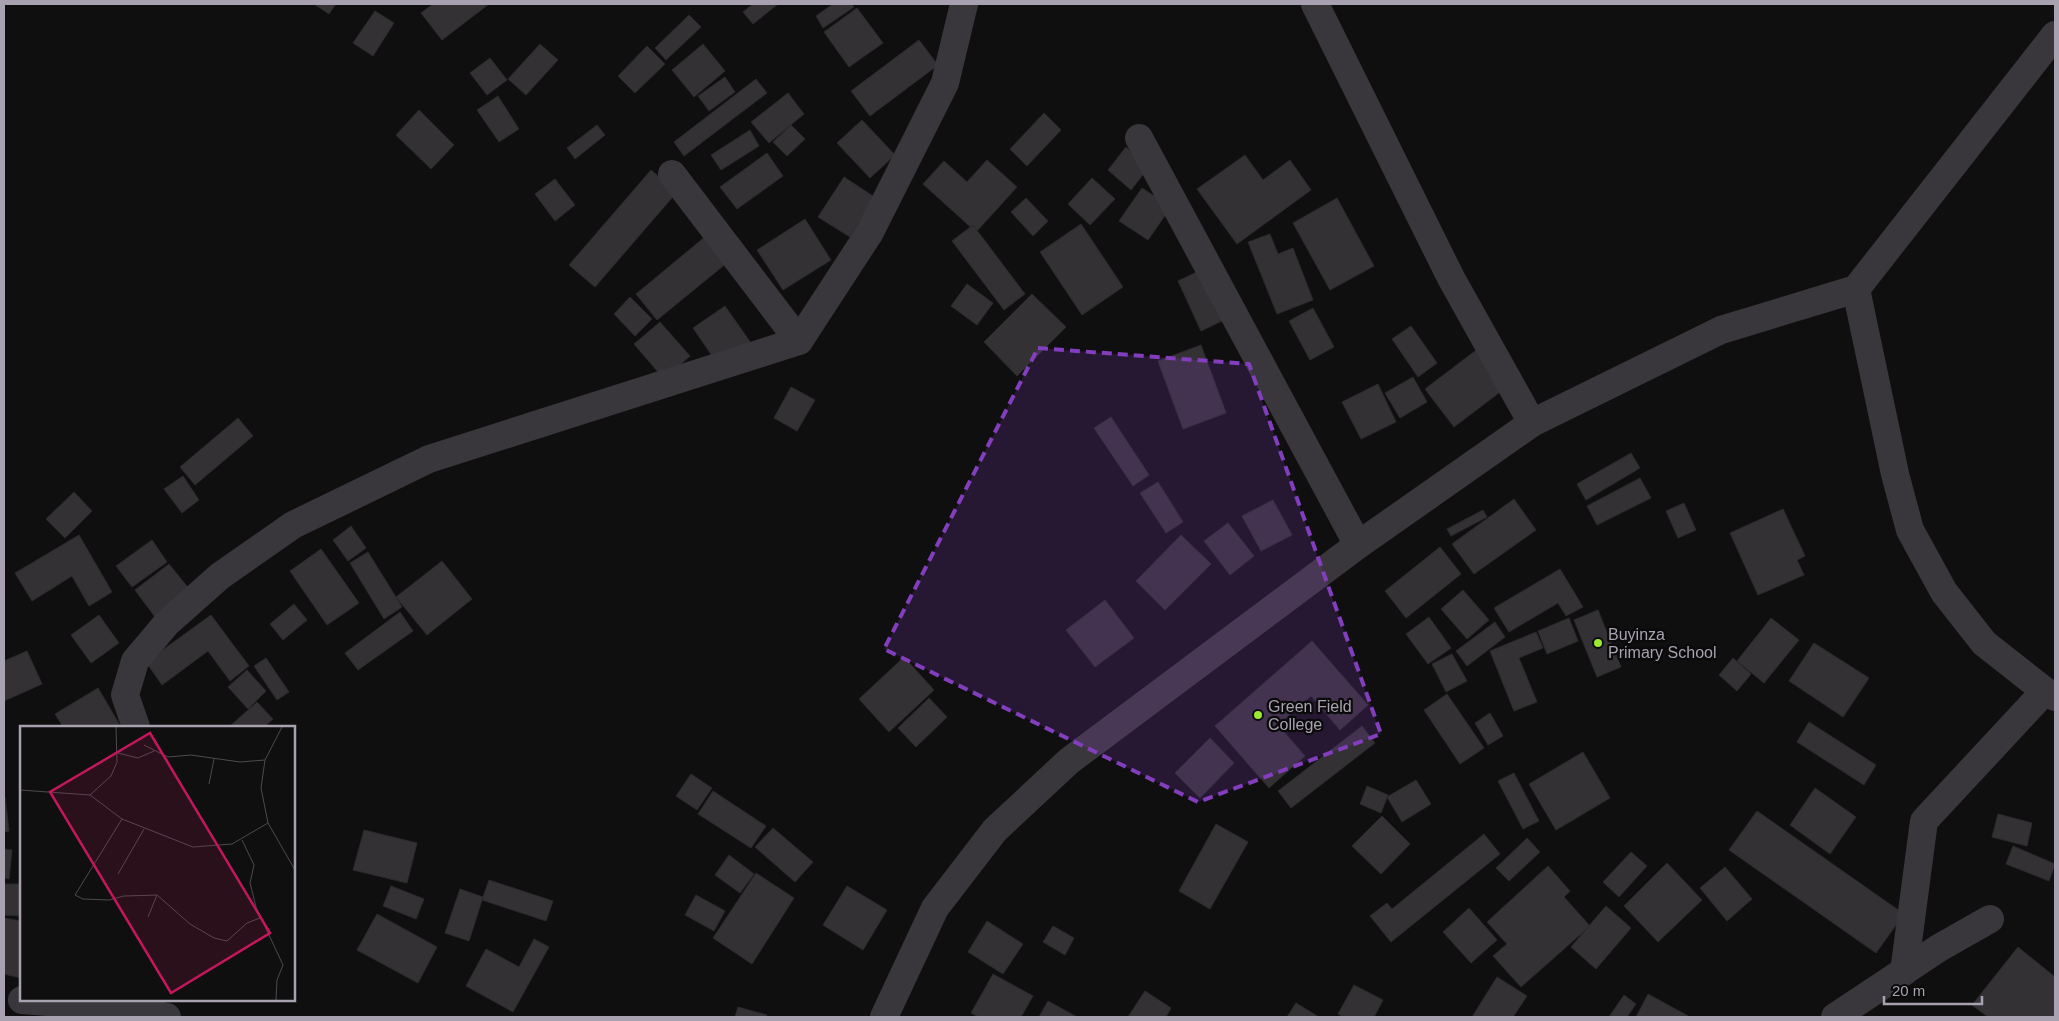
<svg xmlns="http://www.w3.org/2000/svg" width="2059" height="1021" font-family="Arial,sans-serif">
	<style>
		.building { fill: #343135; stroke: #2b292c }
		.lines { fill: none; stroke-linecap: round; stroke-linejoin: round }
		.minor { stroke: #3a373c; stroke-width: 28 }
		.marked { fill: #823ebd; fill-opacity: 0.2; stroke: #823ebd; stroke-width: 4; stroke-dasharray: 10 6; stroke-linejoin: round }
		.poi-dot { fill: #9ae82f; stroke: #0b0a0b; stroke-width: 2 }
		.labels { text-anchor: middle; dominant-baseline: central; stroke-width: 4.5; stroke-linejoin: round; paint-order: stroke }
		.poi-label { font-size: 16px; fill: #a8a1b0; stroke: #0b0a0b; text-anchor: start }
		.inset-road { fill: none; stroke: #4d4950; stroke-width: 1 }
		.view { fill: #c2185b; fill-opacity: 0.15; stroke: #c2185b; stroke-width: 2.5 }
		.inset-edge { fill: none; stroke: #a8a1b0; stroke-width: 2.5 }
	</style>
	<rect width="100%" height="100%" fill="#100f10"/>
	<!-- building -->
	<g class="building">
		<path d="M314 4H336L329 14Z"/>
		<path d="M433 4H489L442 40 421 13Z"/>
		<path d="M753 4H778L753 24 743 12Z"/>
		<path d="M833 4H851L854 7 823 28 816 16Z"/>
		<path d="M857 8 883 43 849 67 824 32Z"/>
		<path d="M375 11 394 23 373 56 353 43Z"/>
		<path d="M689 15 701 27 666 60 655 48Z"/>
		<path d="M919 40 938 65 870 116 851 91Z"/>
		<path d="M540 44 558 60 526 95 508 79Z"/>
		<path d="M703 44 725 71 694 97 672 70Z"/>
		<path d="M647 46 665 64 635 93 618 76Z"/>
		<path d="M490 58 507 80 487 95 470 73Z"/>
		<path d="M725 77 735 92 709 111 698 96Z"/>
		<path d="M756 79 767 93 684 156 674 142Z"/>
		<path d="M788 93 804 114 769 143 751 122Z"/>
		<path d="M498 96 519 129 499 142 477 110Z"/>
		<path d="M419 110 454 145 431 169 396 135Z"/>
		<path d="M1044 113 1061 130 1027 166 1010 149Z"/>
		<path d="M862 120 895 155 870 178 837 143Z"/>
		<path d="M597 125 605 135 575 159 567 148Z"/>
		<path d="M791 125 805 139 787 156 773 142Z"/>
		<path d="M750 130 759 146 721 170 711 155Z"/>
		<path d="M1126 147 1149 167 1131 190 1108 170Z"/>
		<path d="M767 153 783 176 737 209 720 187Z"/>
		<path d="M1245 155 1263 180 1290 160 1311 190 1237 244 1197 189Z"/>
		<path d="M987 160 1017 187 976 232 923 184 944 161 967 182Z"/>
		<path d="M651 170 677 192 595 287 569 265Z"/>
		<path d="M844 177 876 198 850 237 818 217Z"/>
		<path d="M1092 178 1115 199 1090 225 1068 204Z"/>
		<path d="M555 179 575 205 555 221 535 194Z"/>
		<path d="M1142 188 1171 207 1148 240 1119 221Z"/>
		<path d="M1026 198 1048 221 1033 236 1011 212Z"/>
		<path d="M1337 198 1374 266 1330 290 1293 223Z"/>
		<path d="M805 219 831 260 783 290 757 250Z"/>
		<path d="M1081 224 1123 287 1082 315 1040 252Z"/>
		<path d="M973 225 1025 294 1004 310 952 241Z"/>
		<path d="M1270 234 1278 254 1293 248 1313 300 1277 314 1248 242Z"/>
		<path d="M706 236 728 262 657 320 636 294Z"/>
		<path d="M1203 269 1226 319 1201 331 1178 281Z"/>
		<path d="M967 284 993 303 977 325 951 306Z"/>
		<path d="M1032 294 1066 327 1017 376 984 342Z"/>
		<path d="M630 297 652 319 635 336 614 314Z"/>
		<path d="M725 306 751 343 719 366 693 328Z"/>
		<path d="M1313 308 1334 347 1310 360 1289 321Z"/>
		<path d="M660 322 690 356 664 379 634 344Z"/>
		<path d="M1411 326 1437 363 1418 377 1392 339Z"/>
		<path d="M1201 345 1226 413 1183 429 1158 361Z"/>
		<path d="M1479 348 1508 386 1454 427 1425 389Z"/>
		<path d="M1413 377 1427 402 1400 418 1385 393Z"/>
		<path d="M1378 384 1396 422 1361 439 1342 402Z"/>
		<path d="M791 387 815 400 797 431 774 418Z"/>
		<path d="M1111 417 1149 475 1133 486 1094 428Z"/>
		<path d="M238 418 253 436 195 485 180 467Z"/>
		<path d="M1631 453 1640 468 1586 500 1577 484Z"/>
		<path d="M183 476 199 500 182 513 164 489Z"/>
		<path d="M1640 478 1651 498 1597 525 1587 506Z"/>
		<path d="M1158 482 1183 522 1166 533 1140 493Z"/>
		<path d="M74 492 92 511 65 538 46 519Z"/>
		<path d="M1514 499 1536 530 1474 574 1452 544Z"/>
		<path d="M1273 500 1292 535 1261 551 1242 516Z"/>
		<path d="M1684 503 1696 530 1678 538 1666 511Z"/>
		<path d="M1783 509 1805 556 1797 560 1804 575 1758 595 1730 533Z"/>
		<path d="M1483 510 1487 517 1451 536 1447 529Z"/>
		<path d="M1228 523 1254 556 1230 575 1204 541Z"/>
		<path d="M351 526 366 548 348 561 333 540Z"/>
		<path d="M79 535 112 592 89 606 72 576 32 601 15 573Z"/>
		<path d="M1181 535 1211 564 1165 610 1136 581Z"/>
		<path d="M152 540 167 562 132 587 116 566Z"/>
		<path d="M1440 547 1461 574 1406 618 1385 591Z"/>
		<path d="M321 549 359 603 327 625 290 571Z"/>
		<path d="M368 552 402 607 384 619 350 563Z"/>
		<path d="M442 561 472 599 427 635 396 597Z"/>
		<path d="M169 564 190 590 155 617 135 590Z"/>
		<path d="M1560 569 1583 607 1566 616 1558 603 1509 632 1494 608Z"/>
		<path d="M1463 590 1489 620 1467 639 1441 609Z"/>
		<path d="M1105 600 1134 638 1095 667 1066 630Z"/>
		<path d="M294 604 307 620 283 640 270 624Z"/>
		<path d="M1598 610 1621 667 1597 677 1574 620Z"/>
		<path d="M400 612 413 631 358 670 345 653Z"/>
		<path d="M99 615 119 643 91 663 71 635Z"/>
		<path d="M211 615 249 666 230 681 208 651 162 685 146 662Z"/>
		<path d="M1429 617 1451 648 1428 664 1406 634Z"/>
		<path d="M1569 618 1578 641 1547 654 1538 631Z"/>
		<path d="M1771 618 1799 640 1764 683 1737 661Z"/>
		<path d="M1495 622 1505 637 1467 666 1456 651Z"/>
		<path d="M1536 632 1543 648 1519 658 1537 702 1514 711 1490 651Z"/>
		<path d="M1312 641 1368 705 1340 730 1311 696 1278 725 1305 756 1269 788 1215 726Z"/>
		<path d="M1814 643 1869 678 1843 717 1789 681Z"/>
		<path d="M27 651 42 684 4 701V661Z"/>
		<path d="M1452 654 1467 681 1446 692 1432 664Z"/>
		<path d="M904 657 934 690 889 732 859 699Z"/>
		<path d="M266 658 289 692 277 700 254 666Z"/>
		<path d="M1733 658 1751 674 1737 691 1719 675Z"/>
		<path d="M247 670 266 691 248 709 228 687Z"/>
		<path d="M98 688 121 727H63L55 714Z"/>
		<path d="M1447 694 1484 748 1460 764 1424 710Z"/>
		<path d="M929 698 947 717 916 747 898 728Z"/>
		<path d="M257 702 273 719 264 727H229Z"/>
		<path d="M1490 713 1503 736 1488 745 1475 723Z"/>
		<path d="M1809 722 1876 765 1864 785 1797 742Z"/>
		<path d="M1362 726 1375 743 1291 808 1278 791Z"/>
		<path d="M1210 738 1234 763 1200 798 1175 773Z"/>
		<path d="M1583 752 1610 798 1556 830 1529 784Z"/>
		<path d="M1514 773 1539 821 1523 829 1498 781Z"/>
		<path d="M691 774 712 788 697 810 676 796Z"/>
		<path d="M1416 780 1431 804 1402 822 1387 797Z"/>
		<path d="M1367 786 1388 795 1381 813 1360 804Z"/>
		<path d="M1815 788 1856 817 1830 854 1790 825Z"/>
		<path d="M713 791 766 826 751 848 698 814Z"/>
		<path d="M5 797 9 831 4 832V798Z"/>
		<path d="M1757 811 1904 914 1876 953 1729 850Z"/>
		<path d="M1998 814 2032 823 2027 846 1992 837Z"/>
		<path d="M1382 816 1410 844 1381 874 1352 846Z"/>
		<path d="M1216 824 1248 842 1210 909 1179 891Z"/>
		<path d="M773 828 813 862 795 882 755 847Z"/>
		<path d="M364 830 417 843 407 883 353 870Z"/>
		<path d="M1484 834 1500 854 1391 942 1370 916 1387 903 1392 909Z"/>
		<path d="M1527 838 1540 852 1509 881 1496 868Z"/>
		<path d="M2013 846 2055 864 2049 881 2006 864Z"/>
		<path d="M4 849 12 850 9 879 4 878Z"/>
		<path d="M1631 852 1647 866 1619 897 1603 882Z"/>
		<path d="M729 855 754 874 740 893 715 875Z"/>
		<path d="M1667 863 1702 900 1658 942 1624 906Z"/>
		<path d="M1548 866 1570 891 1564 897 1590 926 1521 987 1493 956 1507 944 1487 922Z"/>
		<path d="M1725 867 1752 899 1727 921 1700 888Z"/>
		<path d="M756 873 794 898 752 964 713 938Z"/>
		<path d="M489 880 553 901 546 921 482 900Z"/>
		<path d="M4 884H21V916L4 915Z"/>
		<path d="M391 886 424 899 416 919 383 906Z"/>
		<path d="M847 886 887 910 863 950 823 925Z"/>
		<path d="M460 889 483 897 469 941 445 933Z"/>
		<path d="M696 895 725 911 714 931 685 915Z"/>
		<path d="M1606 906 1631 928 1596 969 1571 947Z"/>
		<path d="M1469 908 1497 940 1471 963 1443 932Z"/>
		<path d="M377 914 437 947 418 983 357 950Z"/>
		<path d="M4 918 21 921V978L4 974Z"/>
		<path d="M987 921 1023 944 1003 974 968 952Z"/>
		<path d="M1053 926 1074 938 1065 955 1043 942Z"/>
		<path d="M534 939 549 947 513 1012 466 986 486 949 519 967Z"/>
		<path d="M2018 947 2055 977V1017H1988L1972 1005Z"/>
		<path d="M993 974 1033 996 1021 1017H979L971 1013Z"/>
		<path d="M1497 977 1527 996 1513 1017H1472Z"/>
		<path d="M1354 985 1383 1000 1374 1017H1344L1338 1014Z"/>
		<path d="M1145 991 1171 1008 1166 1017H1128Z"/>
		<path d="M1648 994 1690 1017H1636Z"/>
		<path d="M1624 995 1636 1004 1627 1017H1609Z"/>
		<path d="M1048 1001 1077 1017H1039Z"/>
		<path d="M1296 1003 1319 1017H1287Z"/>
		<path d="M738 1007 767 1015 766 1017H735Z"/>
	</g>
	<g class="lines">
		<!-- minor -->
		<g class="minor">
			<path d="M1315 4 1451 278 1532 423"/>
			<path d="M1139 138 1358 545"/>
			<path d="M672 174 799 341"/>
			<path d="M1856 289 1895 474 1910 530 1944 592 1984 643 2045 691 2055 697"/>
			<path d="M136 727 125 695 135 661 167 623 220 576 293 525 429 459 799 341 870 232 945 83 964 4"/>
			<path d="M1904 972 1924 821 2045 691"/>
			<path d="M22 1000 125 1008 167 1017"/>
			<path d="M884 1017 935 908 995 830 1069 761 1358 545 1532 423 1721 330 1856 289 2055 35"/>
			<path d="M1835 1017 1939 948 1990 919"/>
		</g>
	</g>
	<!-- marked area -->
	<path class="marked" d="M1038 348 1249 364 1381 734 1198 802 884 649Z"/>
	<!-- markers -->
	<g class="poi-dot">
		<circle cx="1598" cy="643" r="5"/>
		<circle cx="1258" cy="715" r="5"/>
	</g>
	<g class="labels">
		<!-- poi labels -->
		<g class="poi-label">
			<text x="1608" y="634">Buyinza<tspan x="1608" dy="18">Primary School</tspan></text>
			<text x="1268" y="706">Green Field<tspan x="1268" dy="18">College</tspan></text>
		</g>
	</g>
	<!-- overview -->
	<g transform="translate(20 726)">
		<rect width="275" height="275" fill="#100f10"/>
		<path class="inset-road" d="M262 1 245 34 241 62 248 97 275 144M124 19 148 31 171 29 220 36 245 34M98 27 118 32 134 25M189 58 194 33M0 64 70 69 102 93 173 121 212 118 248 97M70 69 91 50 97 36 96 1M102 93 55 169 63 173 89 174 104 170 137 169 170 198 194 212 207 215 227 197 240 192M222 114 234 139 230 157 236 181 263 239 257 254 256 274M98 148 124 103M128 191 137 169"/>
		<path class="view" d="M130 7 250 207 151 267 30 66Z"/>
		<rect width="275" height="275" class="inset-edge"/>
	</g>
	<!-- border -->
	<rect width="2059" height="1021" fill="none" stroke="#a8a1b0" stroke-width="10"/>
	<!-- scale -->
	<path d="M1884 996v8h98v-8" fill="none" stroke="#a8a1b0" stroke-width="2.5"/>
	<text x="1892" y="996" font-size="15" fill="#a8a1b0" stroke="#0b0a0b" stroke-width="4" paint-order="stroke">20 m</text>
</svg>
